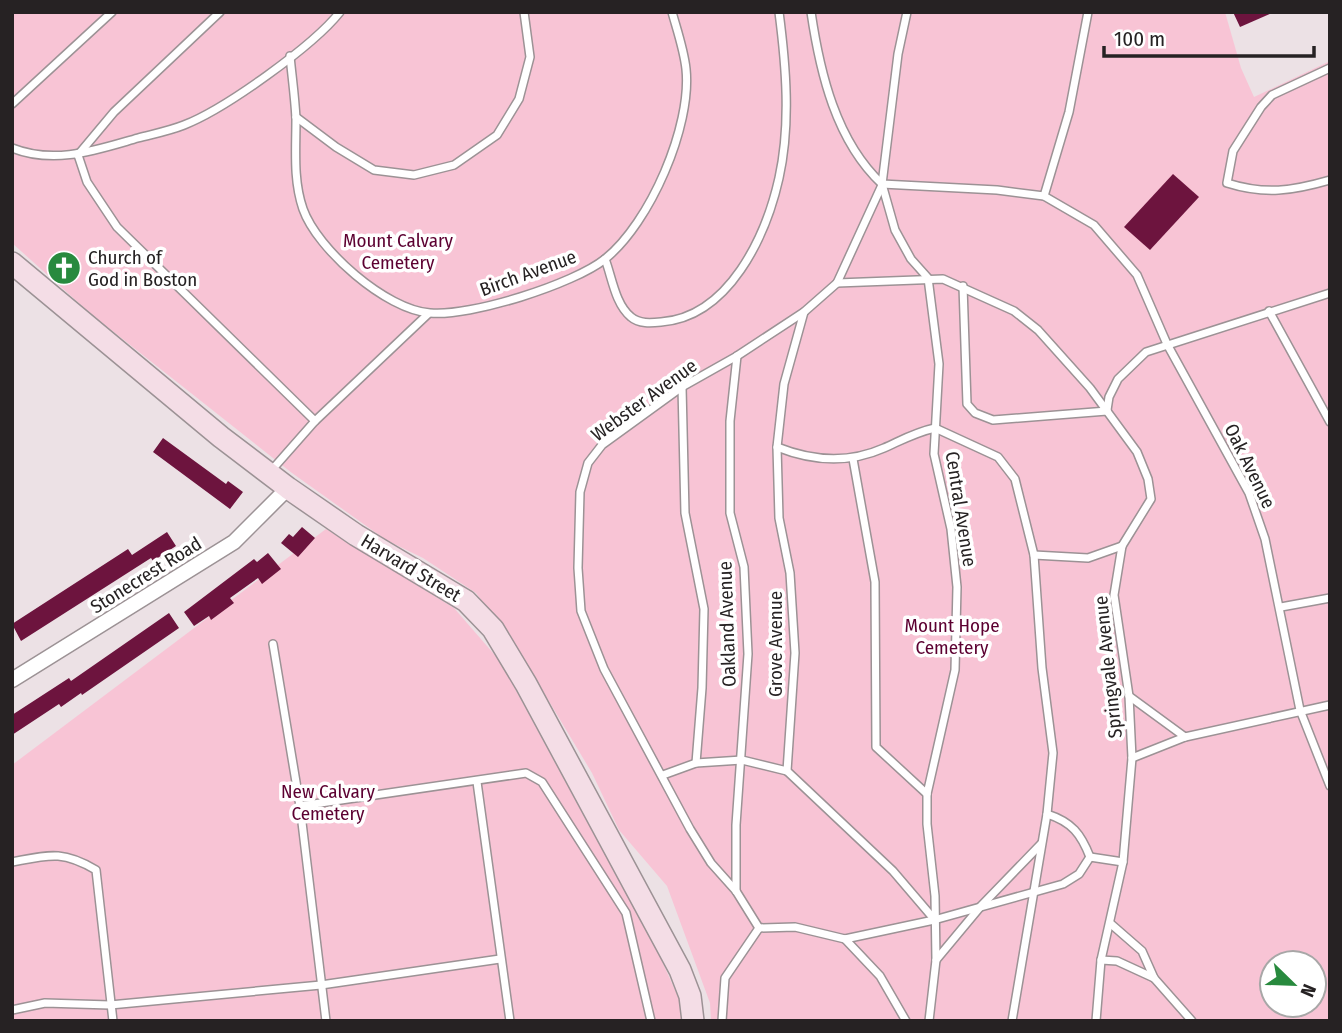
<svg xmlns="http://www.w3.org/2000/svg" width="1342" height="1033" font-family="'Fira Sans Condensed',sans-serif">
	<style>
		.green { fill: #f8c4d5; fill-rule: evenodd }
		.building { fill: #6d143e }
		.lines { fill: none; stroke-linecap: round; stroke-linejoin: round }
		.lane-casing { stroke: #9c9295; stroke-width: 10 }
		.street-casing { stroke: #9c9295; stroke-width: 17 }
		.secondary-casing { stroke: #9c9295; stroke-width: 24 }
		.lane { stroke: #fff; stroke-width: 7 }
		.street { stroke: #fff; stroke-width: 14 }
		.secondary { stroke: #f4dde6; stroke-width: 21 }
		.labels { text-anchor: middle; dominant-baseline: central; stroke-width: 7; stroke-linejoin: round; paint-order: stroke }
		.park-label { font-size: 19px; fill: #5c0031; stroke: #fff }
		.poi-label { font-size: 19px; fill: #262223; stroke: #fff; text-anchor: start }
		.street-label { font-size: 19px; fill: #262223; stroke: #fff }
	</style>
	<rect width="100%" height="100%" fill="#ece1e5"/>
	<!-- green -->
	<g class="green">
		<path d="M12 12H1225L1241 68 1254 97 1330 61V1021H711L710 1003 667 886 619 830 592 773 517 648 476 593 423 558 386 540 292 473 91 314 12 243ZM1272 963H1314V1005H1272Z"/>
		<path d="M326 529 454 608 500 661 658 952 683 1008 684 1021H12V765Z"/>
	</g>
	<!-- building -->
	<g class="building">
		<path d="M1233 12H1274L1240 27Z"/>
		<path d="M1173 174 1199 197 1150 250 1124 227Z"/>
		<path d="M163 438 226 484 228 481 243 492 230 509 153 452Z"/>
		<path d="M302 527 315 538 298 557 281 543 289 534 293 537Z"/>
		<path d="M167 532 176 546 153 561 151 558 21 641 12 624 128 549 132 555Z"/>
		<path d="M268 553 281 569 262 584 258 578 230 598 234 603 211 620 209 616 194 626 184 612 254 559 257 562Z"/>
		<path d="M169 613 179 628 82 695 81 693 61 707 59 704 12 735V715L69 678 71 681Z"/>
	</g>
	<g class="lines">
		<!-- lane casing -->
		<g class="lane-casing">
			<g id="lane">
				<path d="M811 12C820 73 836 141 882 184"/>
				<path d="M907 12 898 54 882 184 895 230 911 259 928 278 939 364 934 454 951 529 957 587 955 670 927 794V824L935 896 936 960 929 1021"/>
				<path d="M290 56C292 77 295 98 296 119 296 150 293 180 303 209 317 249 386 310 430 313 470 317 574 284 605 259 650 223 692 126 686 69 684 50 677 30 672 12"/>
				<path d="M1330 68 1272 95 1261 107 1233 151 1227 183C1265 195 1292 191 1330 180"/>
				<path d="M12 104 112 12"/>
				<path d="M296 117 336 147 374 170 414 175 454 165 497 135 519 99 530 57 524 12"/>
				<path d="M12 148C55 165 96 150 138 138 153 134 169 131 184 125 225 109 313 46 340 12"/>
				<path d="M78 155 87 182 117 227 315 421"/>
				<path d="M78 155 114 112 220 12"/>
				<path d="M882 184 997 190 1044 196 1094 225 1137 275 1167 344 1249 493 1265 539 1300 710 1330 786"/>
				<path d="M1044 196 1069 112 1088 12"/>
				<path d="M605 259C612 277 615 304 631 317 639 324 651 323 661 322 729 317 766 236 779 178 791 124 786 66 779 12"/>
				<path d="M837 283 943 279 1014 311 1038 330 1090 388 1137 452 1148 479 1151 499 1122 546 1114 595 1129 696 1132 758 1123 862 1101 960 1096 1021"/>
				<path d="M963 286 967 404 975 413 993 420 1107 411"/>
				<path d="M1269 311 1330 422"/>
				<path d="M804 312 784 384 777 447 779 518 790 573 795 653 787 771 893 871 934 919"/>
				<path d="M682 387 685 513 704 609 702 688 696 763"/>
				<path d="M1107 410 1109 397 1118 379 1146 352 1330 293"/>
				<path d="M935 428 998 457 1015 479 1034 555 1042 668 1053 753 1047 814 1012 1021"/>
				<path d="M777 447C812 461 848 464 884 448 902 440 916 432 935 428"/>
				<path d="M853 459 875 582 876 747 927 794"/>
				<path d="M270 472 315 421 428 314"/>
				<path d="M1034 555 1088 558 1122 546"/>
				<path d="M1281 607 1330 598"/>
				<path d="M273 644 300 806 326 1021"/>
				<path d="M1129 696 1185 737"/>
				<path d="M1132 758 1185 737 1330 705"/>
				<path d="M663 775 696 763 742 760 787 771"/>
				<path d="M477 782 510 1021"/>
				<path d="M300 806 526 773 542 782 626 913 651 1021"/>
				<path d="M1047 814C1072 822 1081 834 1090 857"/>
				<path d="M1090 857 1123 862"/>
				<path d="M12 862C49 855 62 850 96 870L113 1021"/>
				<path d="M736 891V825L748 654 744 567 730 513V421L737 356"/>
				<path d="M1111 924 1142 951 1154 978 1192 1021"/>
				<path d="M759 928 736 891 711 863 690 829 604 669 581 611 578 568 580 492 588 463 602 445 682 387 737 356 804 312 837 283 882 185"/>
				<path d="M759 928 795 927 845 939 934 920 1063 884 1079 874 1090 857"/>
				<path d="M845 939 880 976 906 1021"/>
				<path d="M936 960 981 906 1041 844"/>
				<path d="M1101 960 1117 961 1154 978"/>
				<path d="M12 1010 45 1003 110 1005 321 985 500 959"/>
				<path d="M722 1021 725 978 759 928"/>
			</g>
		</g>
		<!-- street casing -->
		<g class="street-casing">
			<path id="street" d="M12 680 234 542 288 488"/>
		</g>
		<!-- secondary casing -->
		<g class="secondary-casing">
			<path id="secondary" d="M12 263 221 437 288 488 356 535 466 601 493 629 526 684 680 970 690 996 693 1021"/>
		</g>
		<!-- lane -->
		<use href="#lane" class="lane"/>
		<!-- street -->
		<use href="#street" class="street"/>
		<!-- secondary -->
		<use href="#secondary" class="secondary"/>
	</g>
	<!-- icons -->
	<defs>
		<g id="church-disc" transform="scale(1.75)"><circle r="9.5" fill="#288a3e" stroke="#fff"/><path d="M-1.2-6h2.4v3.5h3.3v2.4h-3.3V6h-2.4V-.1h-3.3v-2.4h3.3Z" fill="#fff"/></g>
	</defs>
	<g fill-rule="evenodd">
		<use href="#church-disc" x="64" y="268"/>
	</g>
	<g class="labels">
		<!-- park labels -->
		<g class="park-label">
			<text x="398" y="240">Mount Calvary<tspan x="398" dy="22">Cemetery</tspan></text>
			<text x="952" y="625">Mount Hope<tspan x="952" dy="22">Cemetery</tspan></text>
			<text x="328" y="791">New Calvary<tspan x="328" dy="22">Cemetery</tspan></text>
		</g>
		<!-- poi labels -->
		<g class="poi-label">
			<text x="88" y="257">Church of<tspan x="88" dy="22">God in Boston</tspan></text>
		</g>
		<!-- street labels -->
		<g class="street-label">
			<text transform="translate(528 273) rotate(-20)">Birch Avenue</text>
			<text transform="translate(644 400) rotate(-36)">Webster Avenue</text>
			<text transform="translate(1250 466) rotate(64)">Oak Avenue</text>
			<text transform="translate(961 509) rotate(81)">Central Avenue</text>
			<text transform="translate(411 568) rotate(31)">Harvard Street</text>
			<text transform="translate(146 575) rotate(-32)">Stonecrest Road</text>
			<text transform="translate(727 624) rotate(-92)">Oakland Avenue</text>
			<text transform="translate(775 644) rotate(-90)">Grove Avenue</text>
			<text transform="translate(1108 667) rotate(-96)">Springvale Avenue</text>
		</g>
	</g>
	<!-- border -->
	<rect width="1342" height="1033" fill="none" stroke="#262223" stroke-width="28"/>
	<!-- north arrow -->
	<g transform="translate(1293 984) rotate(113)"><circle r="33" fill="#ffffff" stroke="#a8a7a7" stroke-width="2"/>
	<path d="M0-5L12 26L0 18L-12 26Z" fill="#288a3e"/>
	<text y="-10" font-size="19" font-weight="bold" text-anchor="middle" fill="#262223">N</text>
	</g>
	<!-- scale -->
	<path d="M1104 46v10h210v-10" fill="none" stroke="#262223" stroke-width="3.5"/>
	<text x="1114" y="46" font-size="21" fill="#262223" stroke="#ffffff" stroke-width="5" paint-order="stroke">100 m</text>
</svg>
